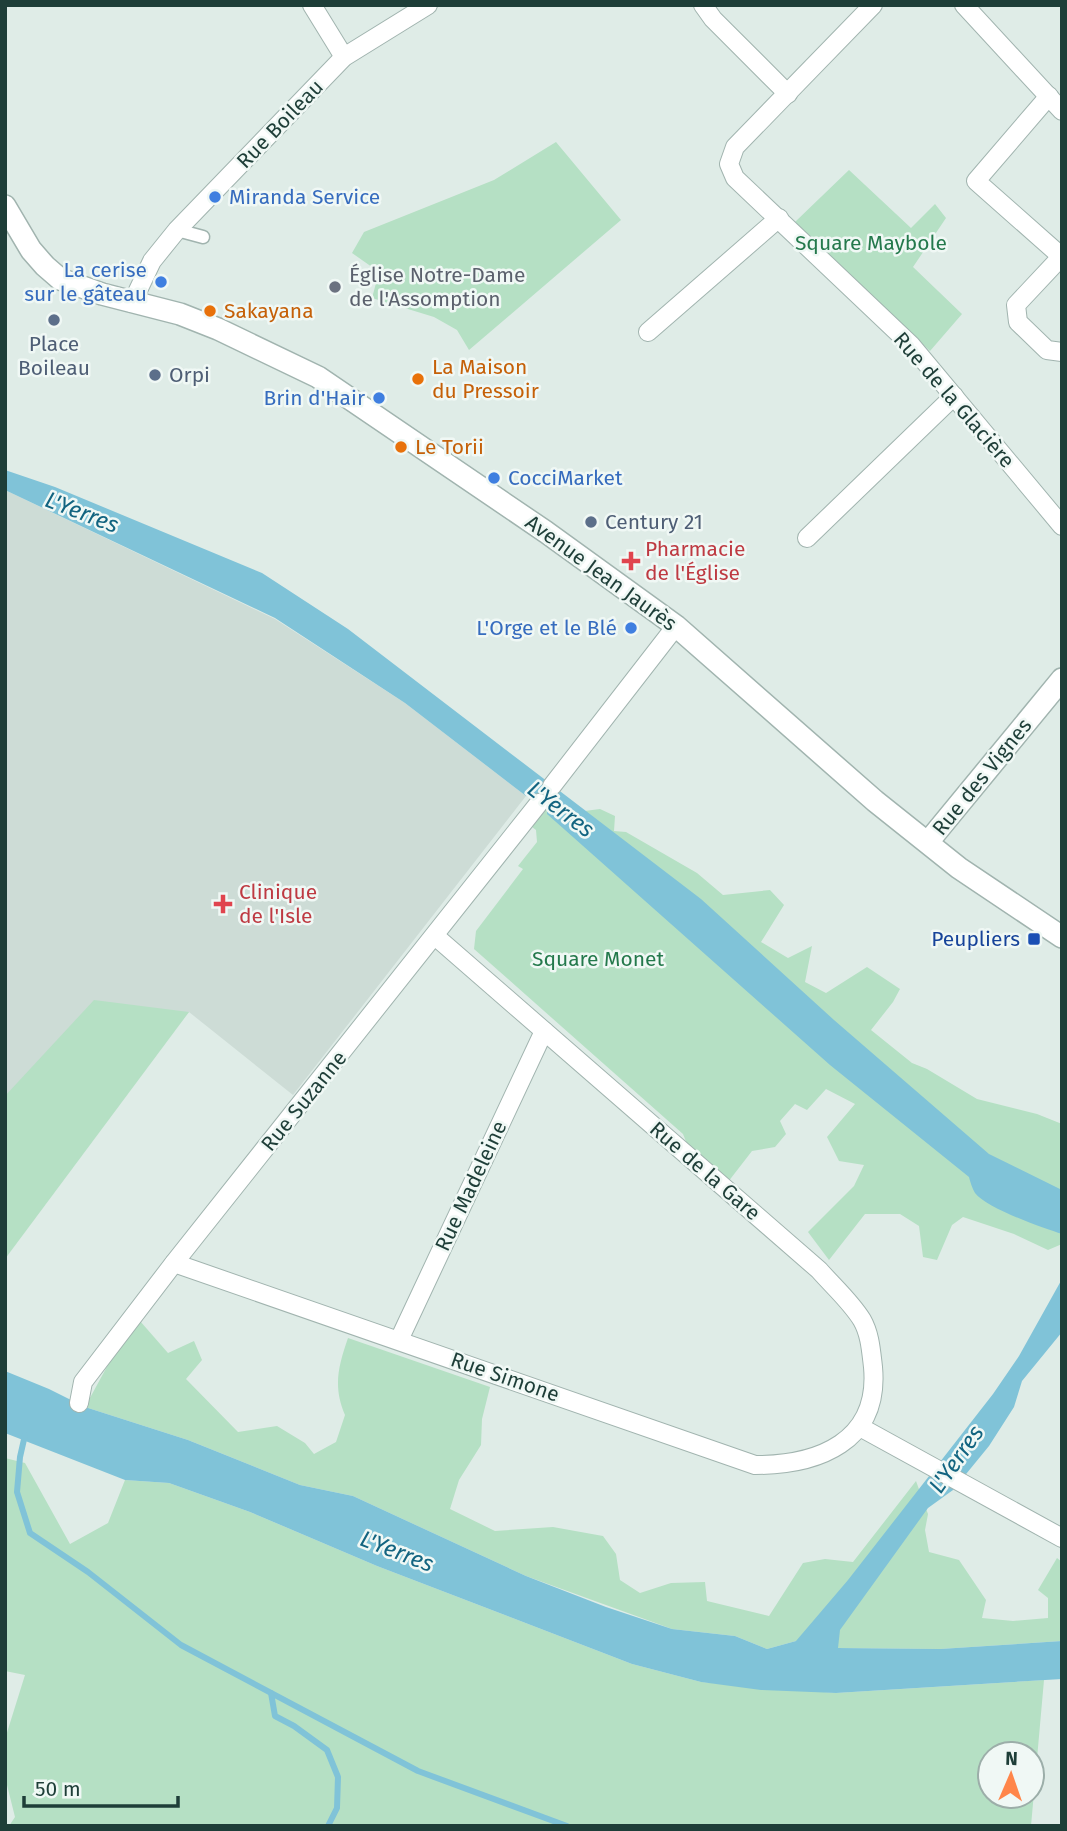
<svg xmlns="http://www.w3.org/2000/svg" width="1067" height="1831" font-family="'Fira Sans',sans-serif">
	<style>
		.built { fill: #cddcd6 }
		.green { fill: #b5e0c4; fill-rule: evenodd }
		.water { fill: #80c3d8 }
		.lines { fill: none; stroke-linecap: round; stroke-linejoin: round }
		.stream { stroke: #80c3d8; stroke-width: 6 }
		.pedestrian-casing { stroke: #a1b4af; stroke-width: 15 }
		.minor-casing { stroke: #a1b4af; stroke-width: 20 }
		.tertiary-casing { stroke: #a1b4af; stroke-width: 24 }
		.pedestrian { stroke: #fff; stroke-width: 12 }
		.minor { stroke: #fff; stroke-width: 18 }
		.tertiary { stroke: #fff; stroke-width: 21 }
		.shop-dot { fill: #3f7fe0; stroke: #f0f8f5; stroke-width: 2.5 }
		.worship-dot { fill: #6b7280; stroke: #f0f8f5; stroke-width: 2.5 }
		.food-dot { fill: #e8710a; stroke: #f0f8f5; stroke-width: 2.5 }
		.service-dot { fill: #5c6f8a; stroke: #f0f8f5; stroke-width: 2.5 }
		.health-dot { fill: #e0444e; stroke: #f0f8f5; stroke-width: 2.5 }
		.transit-dot { fill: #1a4fb4; stroke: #f0f8f5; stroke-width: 2.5 }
		.labels { text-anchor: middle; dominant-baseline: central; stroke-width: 5; stroke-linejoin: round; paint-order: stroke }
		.street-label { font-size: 21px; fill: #1e3e38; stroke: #f0f8f5 }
		.shop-label { font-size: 21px; fill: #366cbe; stroke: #f0f8f5; text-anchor: end }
		.park-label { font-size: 21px; fill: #24794c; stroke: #f0f8f5 }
		.worship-label { font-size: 21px; fill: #5b616d; stroke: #f0f8f5; text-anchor: start }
		.food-label { font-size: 21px; fill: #c56008; stroke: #f0f8f5; text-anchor: start }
		.service-label { font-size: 21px; fill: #4e5e75; stroke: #f0f8f5; text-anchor: start }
		.health-label { font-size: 21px; fill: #be3a42; stroke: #f0f8f5; text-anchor: start }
		.transit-label { font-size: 21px; fill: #164399; stroke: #f0f8f5; text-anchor: end }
		.water-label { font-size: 23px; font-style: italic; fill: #126480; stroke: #f0f8f5 }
	</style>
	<rect width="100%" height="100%" fill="#dfece7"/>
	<!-- built -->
	<path class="built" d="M5 490 275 619 405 703 526 796 293 1095 189 1012 5 1232Z"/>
	<!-- green -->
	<g class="green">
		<path d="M556 142 621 220 469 350 457 330 434 317 372 298 379 272 352 253 364 232 494 180Z"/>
		<path d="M849 170 911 228 935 204 946 218 913 267 962 314 930 351 795 222Z"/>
		<path d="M542 805 577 812 600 809 615 816 614 831 626 832 697 873 723 895 770 890 784 905 761 942 788 958 812 946 805 982 826 993 867 967 900 989 893 1002 871 1030 912 1063 927 1069 977 1099 1037 1114 1062 1124V1244L1048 1250 1014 1234 963 1217 952 1225 937 1260 923 1257 919 1226 900 1214H865L829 1260 808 1232 854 1186 864 1165 839 1161 827 1137 855 1104 826 1089 807 1110 795 1104 780 1121 786 1134 775 1147 752 1151 728 1182 687 1144 683 1134 474 949 476 931 523 869 518 866 537 842 536 830 527 823Z"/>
		<path d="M94 1000 189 1012 5 1259V1096Z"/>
		<path d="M140 1321 168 1353 194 1341 202 1360 186 1379 238 1432 277 1426 305 1443 314 1454 336 1442 345 1415C333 1387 338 1367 348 1338L490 1387 482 1419 481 1445 459 1480 450 1509 495 1531 553 1527 603 1536 616 1554 620 1580 640 1593 671 1583 705 1582 707 1601 769 1616 803 1563 825 1559 853 1562 916 1481 928 1514 925 1530 929 1552 959 1560 986 1600 982 1618 1013 1621 1048 1618V1598L1038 1590 1057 1558 1062 1562V1641L940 1649 838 1648 796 1641 767 1649 735 1636 672 1629 526 1576 353 1496 300 1485 188 1440 85 1407 115 1352Z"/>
		<path d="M5 1458 25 1463 70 1544 108 1523 125 1480 169 1483 250 1512 377 1566 632 1664 701 1682 836 1693 1044 1680 1031 1826H9L15 1817 5 1777V1739L25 1675 5 1671ZM990 1754H1032V1796H990Z"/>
	</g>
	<!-- water -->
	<g class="water">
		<path d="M5 470 55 487 262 573 348 629 701 899 834 1020 989 1154 1062 1190V1234C1043 1228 986 1208 975 1193 972 1188 970 1181 969 1177L830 1065 547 814V808L535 798 526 796 405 703 275 618 5 490Z"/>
		<path d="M1062 1279V1332L1022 1381 1014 1407 989 1446 953 1490 928 1508 840 1630 838 1648 940 1649 1062 1641V1679L836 1693 761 1690 701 1682 632 1664 377 1566 250 1512 169 1483 125 1480 5 1433V1371L49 1389 85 1407 188 1440 300 1485 353 1496 526 1576 606 1607 672 1629 735 1636 767 1649 796 1641 848 1580 993 1394 1019 1356Z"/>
	</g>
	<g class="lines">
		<!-- stream -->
		<g class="stream">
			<path d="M25 1435 20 1457 17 1492 30 1533 88 1572 181 1645 418 1771 567 1826"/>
			<path d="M271 1693 275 1716 294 1726 327 1750 338 1777 337 1808 328 1826"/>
		</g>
		<!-- pedestrian casing -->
		<g class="pedestrian-casing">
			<path id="pedestrian" d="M177 230 203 237"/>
		</g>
		<!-- minor casing -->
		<g class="minor-casing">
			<g id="minor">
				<path d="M312 5 344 57"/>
				<path d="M703 5 713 19 788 94"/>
				<path d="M873 5 735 147 729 164 735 178 911 345 1062 526"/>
				<path d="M964 5 1062 111"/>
				<path d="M1049 96 976 181 1062 257"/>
				<path d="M1061 257 1016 305 1018 322 1047 350 1062 352"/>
				<path d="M132 303 152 261 177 230 344 57 428 5"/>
				<path d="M648 332 779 218"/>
				<path d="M807 538 954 396"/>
				<path d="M552 786 676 626"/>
				<path d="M174 1263 755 1465C818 1465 880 1442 873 1367 871 1350 870 1334 862 1320 851 1302 833 1286 819 1270L435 936"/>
				<path d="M399 1340 544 1031"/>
				<path d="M79 1403 83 1382 174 1263 539 803"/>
				<path d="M860 1427 1062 1538"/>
			</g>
		</g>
		<!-- tertiary casing -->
		<g class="tertiary-casing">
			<g id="tertiary">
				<path d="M5 206 31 250 45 266 60 279 102 294 180 314 218 329 318 377 546 532 676 626 875 801 959 868 1062 937"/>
				<path d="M928 842 1062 679"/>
			</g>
		</g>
		<!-- pedestrian -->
		<use href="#pedestrian" class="pedestrian"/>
		<!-- minor -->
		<use href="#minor" class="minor"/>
		<!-- tertiary -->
		<use href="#tertiary" class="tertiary"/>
	</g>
	<!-- markers -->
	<g class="shop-dot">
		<circle cx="215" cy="197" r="7"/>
		<circle cx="161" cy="282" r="7"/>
		<circle cx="379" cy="398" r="7"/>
		<circle cx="494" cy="478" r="7"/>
		<circle cx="631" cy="628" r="7"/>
	</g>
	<circle class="worship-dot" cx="335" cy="287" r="7"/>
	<g class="food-dot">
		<circle cx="210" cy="311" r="7"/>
		<circle cx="418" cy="379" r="7"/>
		<circle cx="401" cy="447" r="7"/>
	</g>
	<g class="service-dot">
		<circle cx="54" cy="320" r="7"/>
		<circle cx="155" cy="375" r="7"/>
		<circle cx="591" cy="522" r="7"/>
	</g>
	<g class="health-dot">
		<path d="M627.5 550.5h7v7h7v7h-7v7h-7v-7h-7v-7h7z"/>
		<path d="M219.5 893.5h7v7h7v7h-7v7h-7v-7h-7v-7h7z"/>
	</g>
	<rect class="transit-dot" x="1027" y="932" width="14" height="14" rx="3.5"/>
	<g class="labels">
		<!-- street labels -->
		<g class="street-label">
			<text transform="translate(280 124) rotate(-46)">Rue Boileau</text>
			<text transform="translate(954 400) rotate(49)">Rue de la Glacière</text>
			<text transform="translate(601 573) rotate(36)">Avenue Jean Jaurès</text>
			<text transform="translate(982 777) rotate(-51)">Rue des Vignes</text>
			<text transform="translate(304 1101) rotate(-51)">Rue Suzanne</text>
			<text transform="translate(705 1171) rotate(41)">Rue de la Gare</text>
			<text transform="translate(471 1186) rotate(-65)">Rue Madeleine</text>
			<text transform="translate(505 1377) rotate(19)">Rue Simone</text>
		</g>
		<!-- shop labels -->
		<g class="shop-label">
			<text x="229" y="197" text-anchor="start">Miranda Service</text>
			<text x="147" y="270">La cerise<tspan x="147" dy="24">sur le gâteau</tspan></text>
			<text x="365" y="398">Brin d'Hair</text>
			<text x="508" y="478" text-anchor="start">CocciMarket</text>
			<text x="617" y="628">L'Orge et le Blé</text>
		</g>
		<!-- park labels -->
		<g class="park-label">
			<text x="871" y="243">Square Maybole</text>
			<text x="598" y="959">Square Monet</text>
		</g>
		<!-- worship labels -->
		<g class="worship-label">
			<text x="349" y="275">Église Notre-Dame<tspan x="349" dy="24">de l'Assomption</tspan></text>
		</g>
		<!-- food labels -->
		<g class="food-label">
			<text x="224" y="311">Sakayana</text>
			<text x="432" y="367">La Maison<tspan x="432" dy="24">du Pressoir</tspan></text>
			<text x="415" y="447">Le Torii</text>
		</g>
		<!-- service labels -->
		<g class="service-label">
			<text x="54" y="344" text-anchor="middle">Place<tspan x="54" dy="24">Boileau</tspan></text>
			<text x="169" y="375">Orpi</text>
			<text x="605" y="522">Century 21</text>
		</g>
		<!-- health labels -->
		<g class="health-label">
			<text x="645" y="549">Pharmacie<tspan x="645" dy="24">de l'Église</tspan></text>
			<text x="239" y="892">Clinique<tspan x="239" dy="24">de l'Isle</tspan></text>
		</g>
		<!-- transit labels -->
		<g class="transit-label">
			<text x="1020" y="939">Peupliers</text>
		</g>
		<!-- water labels -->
		<g class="water-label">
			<text transform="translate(82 512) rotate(21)">L'Yerres</text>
			<text transform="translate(561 809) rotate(37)">L'Yerres</text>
			<text transform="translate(956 1459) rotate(-55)">L'Yerres</text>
			<text transform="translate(397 1551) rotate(21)">L'Yerres</text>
		</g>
	</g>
	<!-- border -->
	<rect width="1067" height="1831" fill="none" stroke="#1e3e38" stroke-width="14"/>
	<!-- north arrow -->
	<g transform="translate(1011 1775) rotate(2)"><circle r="33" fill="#f0f8f5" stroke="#9caea9" stroke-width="2"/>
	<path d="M0-5L12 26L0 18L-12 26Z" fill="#ff864a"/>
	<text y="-10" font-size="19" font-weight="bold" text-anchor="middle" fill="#1e3e38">N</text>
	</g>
	<!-- scale -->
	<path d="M24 1796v10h154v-10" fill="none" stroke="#1e3e38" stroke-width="3.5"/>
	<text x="35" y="1796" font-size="21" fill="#1e3e38" stroke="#f0f8f5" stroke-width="5" paint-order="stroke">50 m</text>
</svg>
